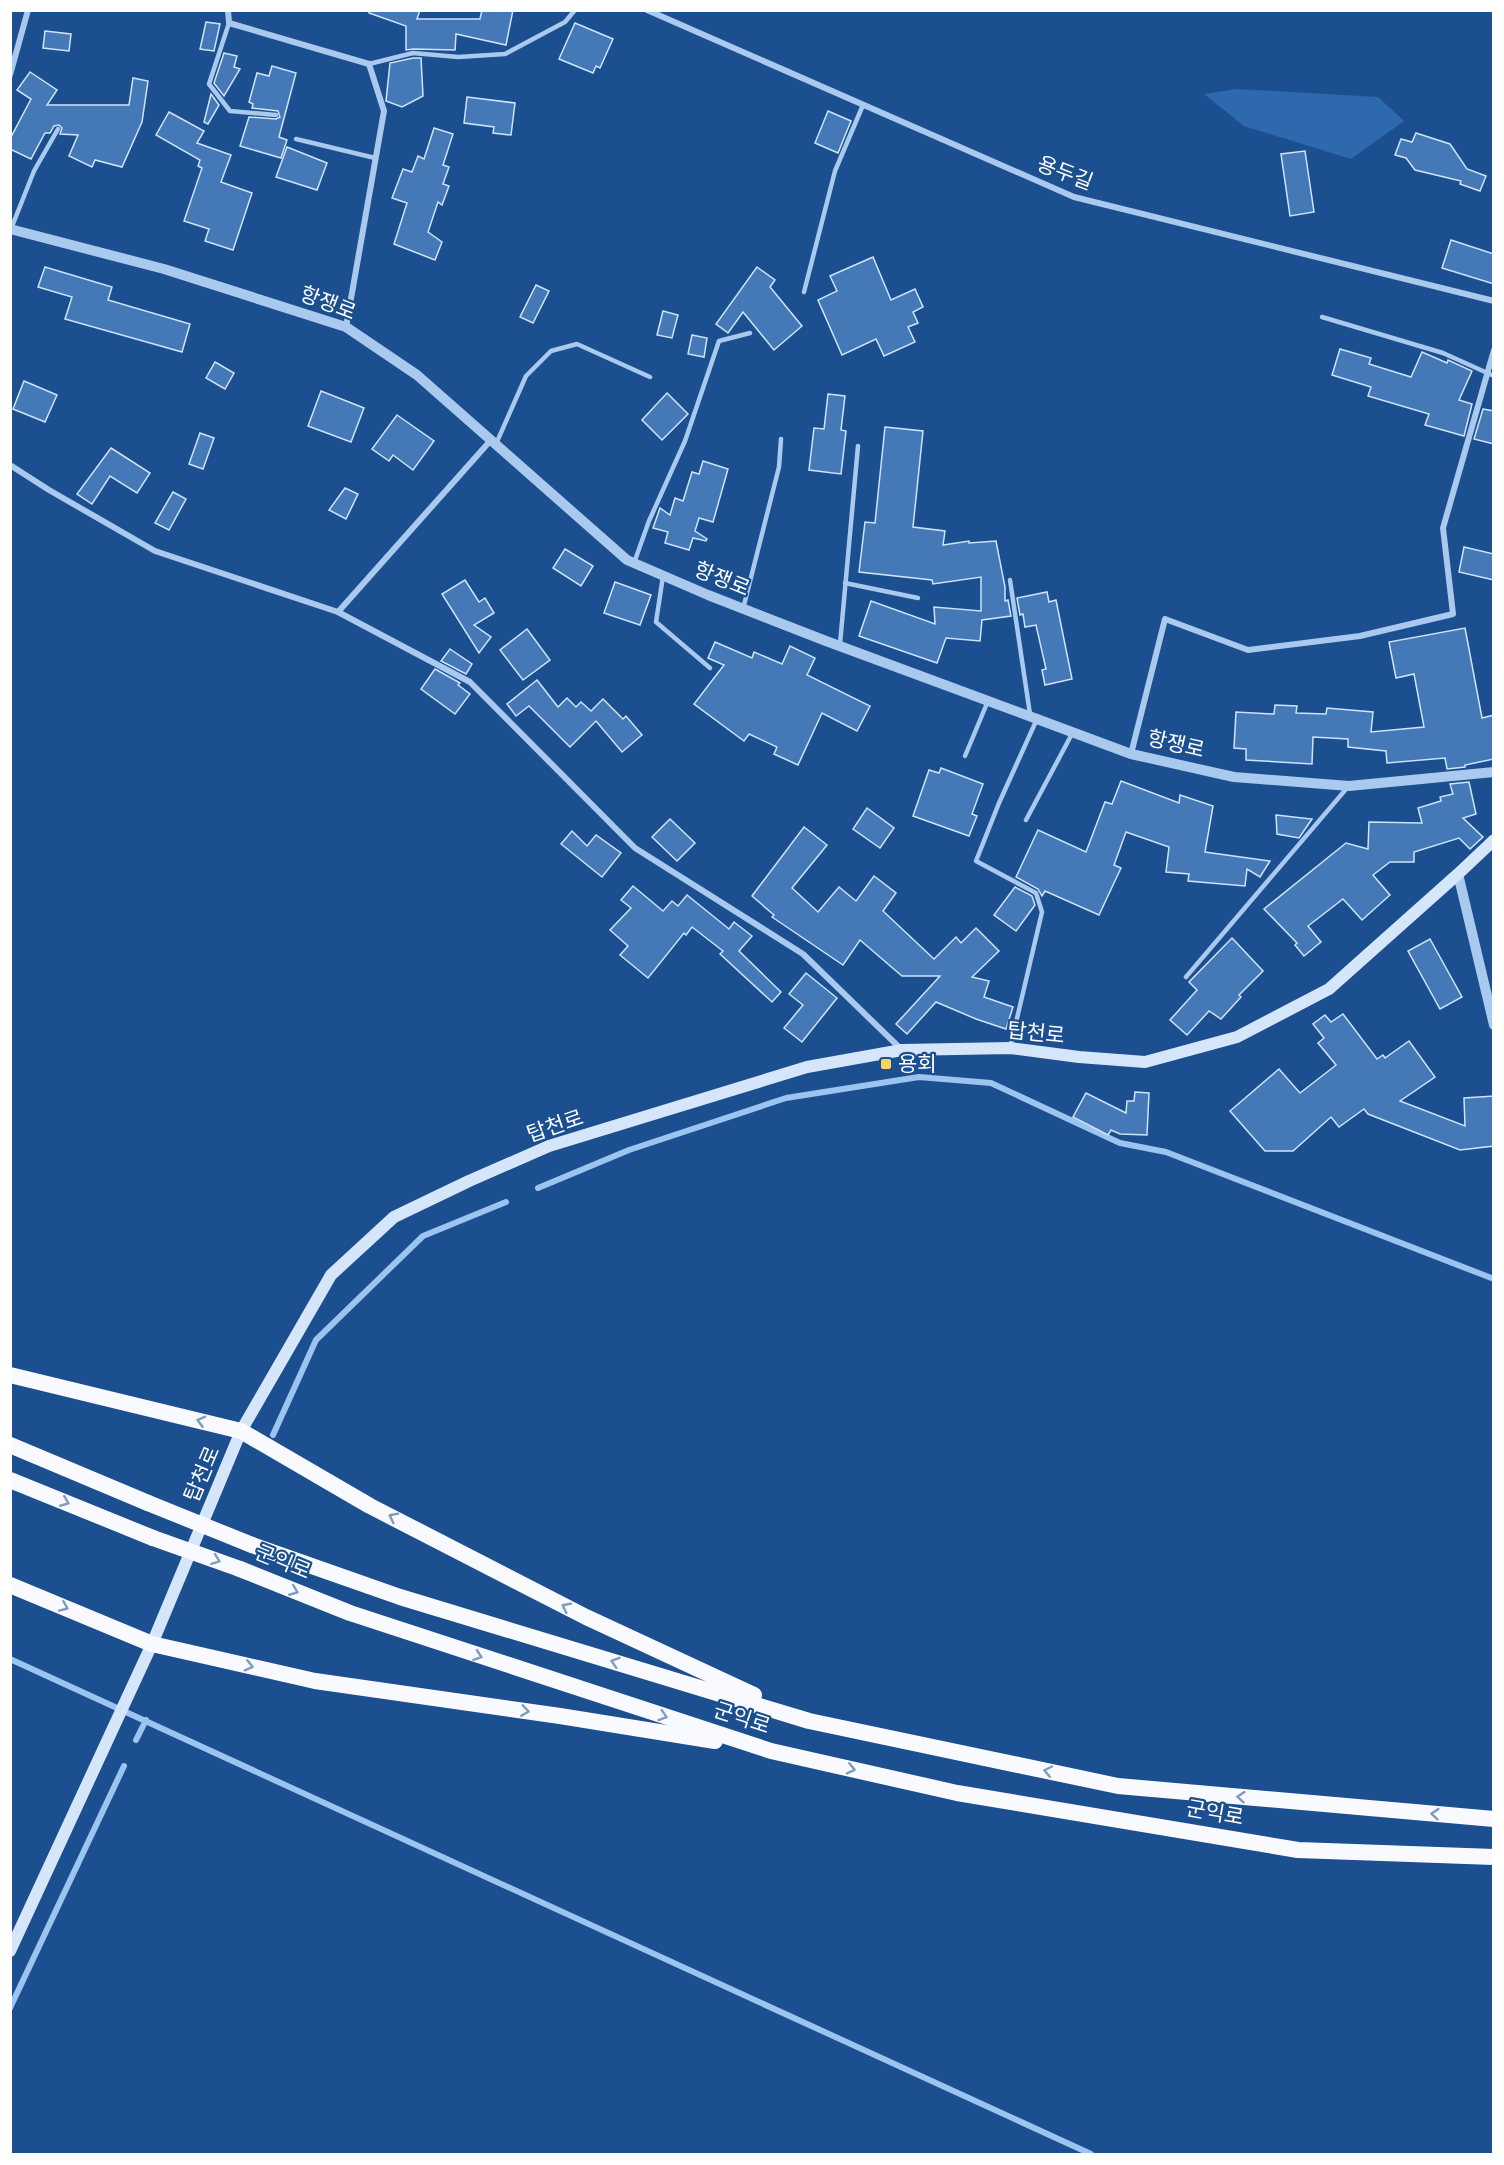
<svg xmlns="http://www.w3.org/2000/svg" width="1504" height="2165" font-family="'DejaVu Sans','Noto Sans KR',sans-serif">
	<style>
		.green { fill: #2e69ad }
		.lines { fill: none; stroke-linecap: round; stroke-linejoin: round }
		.stream { stroke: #9cc4f0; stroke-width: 6 }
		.building { fill: #4478b7; stroke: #cfe3fa; stroke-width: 1.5 }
		.service { stroke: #a9c9ee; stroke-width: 4.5 }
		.minor { stroke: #a9c9ee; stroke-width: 6 }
		.tertiary { stroke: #a9c9ee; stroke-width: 10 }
		.secondary { stroke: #d6e6fa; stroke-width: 12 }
		.trunk { stroke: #f8faff; stroke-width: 16 }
		.trunk-bridge { stroke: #f8faff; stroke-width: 16 }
		.oneway { stroke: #7e9cc1 }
		.poi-dot { fill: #ffd166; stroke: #1b4f8f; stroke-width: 2 }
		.labels { text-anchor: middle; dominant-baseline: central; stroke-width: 4.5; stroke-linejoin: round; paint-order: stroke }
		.street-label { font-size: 21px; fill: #fff; stroke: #1b4f8f }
		.poi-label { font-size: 21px; fill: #fff; stroke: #1b4f8f; text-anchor: start }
	</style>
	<rect width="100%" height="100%" fill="#1b4f8f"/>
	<!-- green -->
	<path class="green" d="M1237 89 1378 97 1404 121 1351 159 1244 126 1204 94Z"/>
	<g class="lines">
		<!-- stream -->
		<g class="stream">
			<path d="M538 1188 629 1150 786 1098 919 1077 991 1083 1120 1143 1166 1152 1494 1279"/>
			<path d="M273 1435 316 1340 423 1236 506 1202"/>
			<path d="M10 1659 1091 2154"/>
			<path d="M136 1740 146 1720"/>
			<path d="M10 2008 124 1766"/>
		</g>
	</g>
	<!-- building -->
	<g class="building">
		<path d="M369 10H420L417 19H480L482 10H513L506 45 456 34 455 50 413 49 406 50V26L369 13Z"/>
		<path d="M206 22 220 24 214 51 200 49Z"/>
		<path d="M575 23 613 39 600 68 596 66 593 73 559 59Z"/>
		<path d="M45 31 71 34 69 51 43 48Z"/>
		<path d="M224 53 237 56 234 67 240 69 224 96 214 83Z"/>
		<path d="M413 58H421L423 96 402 107 386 101 390 63Z"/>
		<path d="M272 66 296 73 279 137 287 140 281 158 240 146 249 117 276 119 280 117 278 111 252 108 253 104 249 102 257 73 269 76Z"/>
		<path d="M30 72 57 90 47 105H129L133 78 148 81 142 122 122 167 95 160 92 167 69 156 78 135 60 134 62 128 59 125 54 126 50 133H45L31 159 10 149V139L31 99 17 90Z"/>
		<path d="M211 94 219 105 208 124 204 122Z"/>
		<path d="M467 97 515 103 511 135 493 133 494 127 464 123Z"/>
		<path d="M828 111 851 121 838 153 815 143Z"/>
		<path d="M169 112 204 131 197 143 231 155 221 182 252 193 233 250 205 241 209 229 184 221 202 168 198 166 200 160 156 135Z"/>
		<path d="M434 128 453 134 443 165 449 167 443 184 449 186 442 205 438 202 428 232 442 242 435 260 394 244 407 203 392 198 403 169 412 172 418 156 424 159Z"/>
		<path d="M1416 133 1450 144 1467 169 1486 176 1480 191 1460 184 1461 181 1415 170 1406 158 1395 155 1401 139 1412 142Z"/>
		<path d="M287 147 327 163 317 190 276 177Z"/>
		<path d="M1305 151 1314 212 1290 216 1281 154Z"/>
		<path d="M1451 240 1494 254V284L1442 268Z"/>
		<path d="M873 257 891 300 915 289 923 307 913 312 918 323 908 327 915 342 884 356 876 339 842 355 818 300 837 291 830 276Z"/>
		<path d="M45 267 112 287 108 300 190 324 182 352 65 319 72 297 38 287Z"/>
		<path d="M757 267 775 280 770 287 802 326 774 350 743 312 728 333 716 324Z"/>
		<path d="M536 285 549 291 533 323 520 317Z"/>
		<path d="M663 311 678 315 672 338 657 335Z"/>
		<path d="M692 335 707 338 704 357 688 354Z"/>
		<path d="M1340 349 1371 358 1369 364 1411 377 1422 352 1447 363 1448 360 1472 371 1459 400 1472 404 1464 436 1425 425 1429 414 1368 396 1371 387 1332 375Z"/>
		<path d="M215 362 234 373 225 389 206 378Z"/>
		<path d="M24 381 57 395 45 422 13 409Z"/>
		<path d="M321 391 364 408 351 442 308 426Z"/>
		<path d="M667 393 688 414 662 440 642 420Z"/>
		<path d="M828 394 845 396 841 430 846 431 841 474 809 470 814 428 824 429Z"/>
		<path d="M1483 409 1494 411V444L1474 439Z"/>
		<path d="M397 415 434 441 413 470 393 455 389 461 372 449Z"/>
		<path d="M885 427 923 431 913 527 945 531 943 545 969 541V543L996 541 1005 587V601L1008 600 1011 616 982 620 980 641 946 638 937 663 859 636 871 601 935 624 934 607 981 611V577L933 584 932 580 859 572 865 522 875 523Z"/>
		<path d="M200 433 214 438 203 469 189 464Z"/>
		<path d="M111 448 150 473 137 493 110 476 92 504 77 494Z"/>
		<path d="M703 461 728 469 713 522 699 518 695 531 707 539 706 541 693 538 689 550 665 543 668 532 653 528 660 508 670 515 675 498 683 501 692 472 699 474Z"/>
		<path d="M345 488 358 494 346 519 329 510Z"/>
		<path d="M173 492 186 499 169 530 155 523Z"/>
		<path d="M1464 547 1494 554V580L1459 572Z"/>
		<path d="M565 549 593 566 581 586 553 568Z"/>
		<path d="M465 580 479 602 485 598 494 613 474 625 491 637 479 653 442 594Z"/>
		<path d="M615 582 651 595 640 625 604 613Z"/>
		<path d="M1047 592 1049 602 1056 600 1072 679 1045 685 1042 670 1046 669 1036 625 1025 627 1023 614 1020 615 1017 598Z"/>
		<path d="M1465 628 1482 718 1494 715V759L1465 765V767L1447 769 1445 758 1387 763 1386 751 1348 747V739L1313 737 1312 764 1246 760V749L1234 748 1236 712 1274 714 1275 705 1297 706 1296 713 1326 714 1327 708 1373 712 1371 732 1424 727 1414 674 1396 678 1389 642Z"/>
		<path d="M527 629 550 660 523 680 500 650Z"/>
		<path d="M715 642 752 658 754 652 782 664 790 646 815 658 807 675 870 706 857 731 822 713 798 765 774 754 777 747 749 734 744 741 694 704 724 665 708 658Z"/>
		<path d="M450 649 472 664 466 674 441 661Z"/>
		<path d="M435 669 460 683 458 685 470 694 455 714 421 689Z"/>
		<path d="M537 680 558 707 567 698 576 707 581 702 591 711 603 699 623 719 626 716 642 735 622 752 596 721 570 747 529 706 516 716 507 704Z"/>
		<path d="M941 768 983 784 972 814 977 816 969 836 913 816 929 770 939 773Z"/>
		<path d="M1121 781 1179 803 1180 795 1213 806 1205 852 1270 861 1260 877 1247 869 1245 886 1188 881 1189 874 1166 872 1169 847 1126 832 1114 865 1121 868 1099 915 1045 891 1042 896 1038 889 1016 877 1038 830 1086 852 1105 802 1112 804Z"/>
		<path d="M1469 782 1476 814 1463 818 1483 837 1470 849 1459 838 1414 852V862H1390L1373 875 1390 895 1362 920 1343 899 1308 926 1321 942 1304 956 1295 945 1297 943 1264 909 1346 843 1368 849 1369 822 1422 823 1418 808 1441 801 1440 797 1453 794 1450 784Z"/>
		<path d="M867 808 894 828 880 848 853 829Z"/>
		<path d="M1276 815 1312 819 1299 838 1277 834Z"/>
		<path d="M670 819 695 843 677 861 652 837Z"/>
		<path d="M804 827 827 845 792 888 818 912 839 887 856 901 874 876 896 893 883 911 934 959 956 937 961 943 976 928 999 951 972 977 989 981 984 997 1013 1007 1006 1029 976 1019 936 1002 907 1034 896 1024 940 976H902L860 940 843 965 772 917 774 915 752 896Z"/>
		<path d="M572 831 587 846 596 835 621 853 602 877 561 844Z"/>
		<path d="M633 886 663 911 672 901 678 906 687 895 729 929 734 922 752 936 739 951 781 992 772 1002 720 954 723 951 692 927 686 935 684 933 648 978 620 955 628 946 610 930 631 908 621 900Z"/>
		<path d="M1015 887 1032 896 1035 905 1016 931 994 915Z"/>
		<path d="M1232 938 1263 971 1239 995 1241 997 1221 1019 1209 1011 1187 1035 1170 1020 1197 990 1189 982Z"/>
		<path d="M1430 939 1462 997 1440 1009 1408 951Z"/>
		<path d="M806 973 837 998 802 1042 784 1028 803 1005 789 994Z"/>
		<path d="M1343 1014 1377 1059 1383 1055 1385 1058 1409 1041 1435 1077 1400 1101 1465 1126 1464 1098 1494 1096V1146L1460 1150 1368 1114 1364 1109 1339 1127 1331 1117 1293 1151H1265L1230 1111 1279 1069 1300 1093 1331 1069 1336 1065 1318 1043 1324 1038 1313 1024 1325 1015 1331 1022Z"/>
		<path d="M1135 1092 1149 1093 1147 1135 1120 1134 1111 1130 1108 1135 1073 1117 1086 1093 1126 1113 1127 1101H1134Z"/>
	</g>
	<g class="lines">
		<!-- service -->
		<g class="service">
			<path d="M229 23 209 84 230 111 276 115"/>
			<path d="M369 64 413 53 458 57 505 54 565 22 575 10"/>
			<path d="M296 139 375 158"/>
			<path d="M11 229 34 171 58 129"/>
			<path d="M804 292 835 171 863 105"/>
			<path d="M1322 317 1443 353 1494 376"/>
			<path d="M496 444 526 376 551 351 577 344 650 377"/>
			<path d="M634 563 649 521 685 441 719 341 750 333"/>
			<path d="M663 576 656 622 710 668"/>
			<path d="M1010 580 1030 714"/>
			<path d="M845 583 918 598"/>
			<path d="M743 609 779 467 781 439"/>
			<path d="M840 644 858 446"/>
			<path d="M965 756 988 701"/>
			<path d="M1026 820 1073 732"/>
			<path d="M1186 977 1347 788"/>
			<path d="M1010 1048 1042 912 1036 893 976 861 999 803 1037 719"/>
		</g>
		<!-- minor -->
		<g class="minor">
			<path d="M228 10 229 23 369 64 384 111 346 327"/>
			<path d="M647 10 1074 197 1494 301"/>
			<path d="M10 75 28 10"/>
			<path d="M10 465 49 490 155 551 338 612 470 682 635 848 803 954 902 1050"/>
			<path d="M338 612 491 440"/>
			<path d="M1131 754 1165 619 1248 650 1360 636 1453 614 1443 528 1494 350"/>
		</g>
		<!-- tertiary -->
		<g class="tertiary">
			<path d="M10 229 164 269 346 327 417 375 627 560 708 595 826 641 1037 719 1131 754 1234 777 1349 786 1494 772"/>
			<path d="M1458 874 1494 1025"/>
		</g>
		<!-- secondary -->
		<path class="secondary" d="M10 1951 152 1644 241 1431 331 1275 394 1217 469 1181 549 1146 807 1067 902 1050 1010 1048 1079 1057 1145 1062 1237 1037 1329 989 1458 874 1494 840"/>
		<!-- trunk -->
		<g class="trunk">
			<path d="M10 1375 241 1431 370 1506 586 1617 754 1695"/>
			<path d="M10 1445 148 1503"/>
			<path d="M10 1480 153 1538"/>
			<path d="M252 1545 400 1597 809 1721 1118 1786 1494 1819"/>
			<path d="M240 1569 350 1613 771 1751 957 1793 1298 1850 1494 1857"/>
			<path d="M10 1585 152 1644 315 1681 560 1716 715 1741"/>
		</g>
		<!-- trunk-bridge -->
		<g class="trunk-bridge">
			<path d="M148 1503 252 1545"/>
			<path d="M153 1538 240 1569"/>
		</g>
	</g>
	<!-- one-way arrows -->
	<defs><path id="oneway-chevron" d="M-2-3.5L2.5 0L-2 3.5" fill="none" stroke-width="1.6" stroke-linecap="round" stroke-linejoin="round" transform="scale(1.5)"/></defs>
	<g class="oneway">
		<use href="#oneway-chevron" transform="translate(201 1421) rotate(-166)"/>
		<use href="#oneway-chevron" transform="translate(65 1502) rotate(22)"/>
		<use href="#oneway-chevron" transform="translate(393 1517) rotate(-153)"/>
		<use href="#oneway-chevron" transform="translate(216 1560) rotate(20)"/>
		<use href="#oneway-chevron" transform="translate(294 1591) rotate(22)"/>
		<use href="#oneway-chevron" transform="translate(64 1607) rotate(23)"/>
		<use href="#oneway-chevron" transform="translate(566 1607) rotate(-153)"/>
		<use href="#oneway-chevron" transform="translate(478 1656) rotate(19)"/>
		<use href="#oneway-chevron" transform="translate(615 1662) rotate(-163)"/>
		<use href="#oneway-chevron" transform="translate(249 1666) rotate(13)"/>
		<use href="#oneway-chevron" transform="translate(525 1711) rotate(8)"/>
		<use href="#oneway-chevron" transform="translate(663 1716) rotate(18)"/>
		<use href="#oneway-chevron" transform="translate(851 1769) rotate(13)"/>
		<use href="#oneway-chevron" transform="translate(1048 1771) rotate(-168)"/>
		<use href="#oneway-chevron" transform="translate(1241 1797) rotate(-175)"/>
		<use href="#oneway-chevron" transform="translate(1435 1814) rotate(-175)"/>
	</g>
	<!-- markers -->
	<rect class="poi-dot" x="880" y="1058" width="12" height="12" rx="3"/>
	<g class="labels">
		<!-- street labels -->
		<g class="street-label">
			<text transform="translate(1065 173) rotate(21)">용두길</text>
			<text transform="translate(328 303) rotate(21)">항쟁로</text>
			<text transform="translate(722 579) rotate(22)">항쟁로</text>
			<text transform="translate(1176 744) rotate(13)">항쟁로</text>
			<text transform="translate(1036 1033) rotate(6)">탑천로</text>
			<text transform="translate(555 1126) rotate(-19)">탑천로</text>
			<text transform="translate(202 1474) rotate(-67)">탑천로</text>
			<text transform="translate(283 1562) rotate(22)">군익로</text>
			<text transform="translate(742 1718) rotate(18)">군익로</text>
			<text transform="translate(1215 1813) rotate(10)">군익로</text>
		</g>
		<!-- poi labels -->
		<g class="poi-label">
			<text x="898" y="1064">용회</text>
		</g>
	</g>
	<!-- border -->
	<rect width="1504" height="2165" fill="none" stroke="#ffffff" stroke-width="24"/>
</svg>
